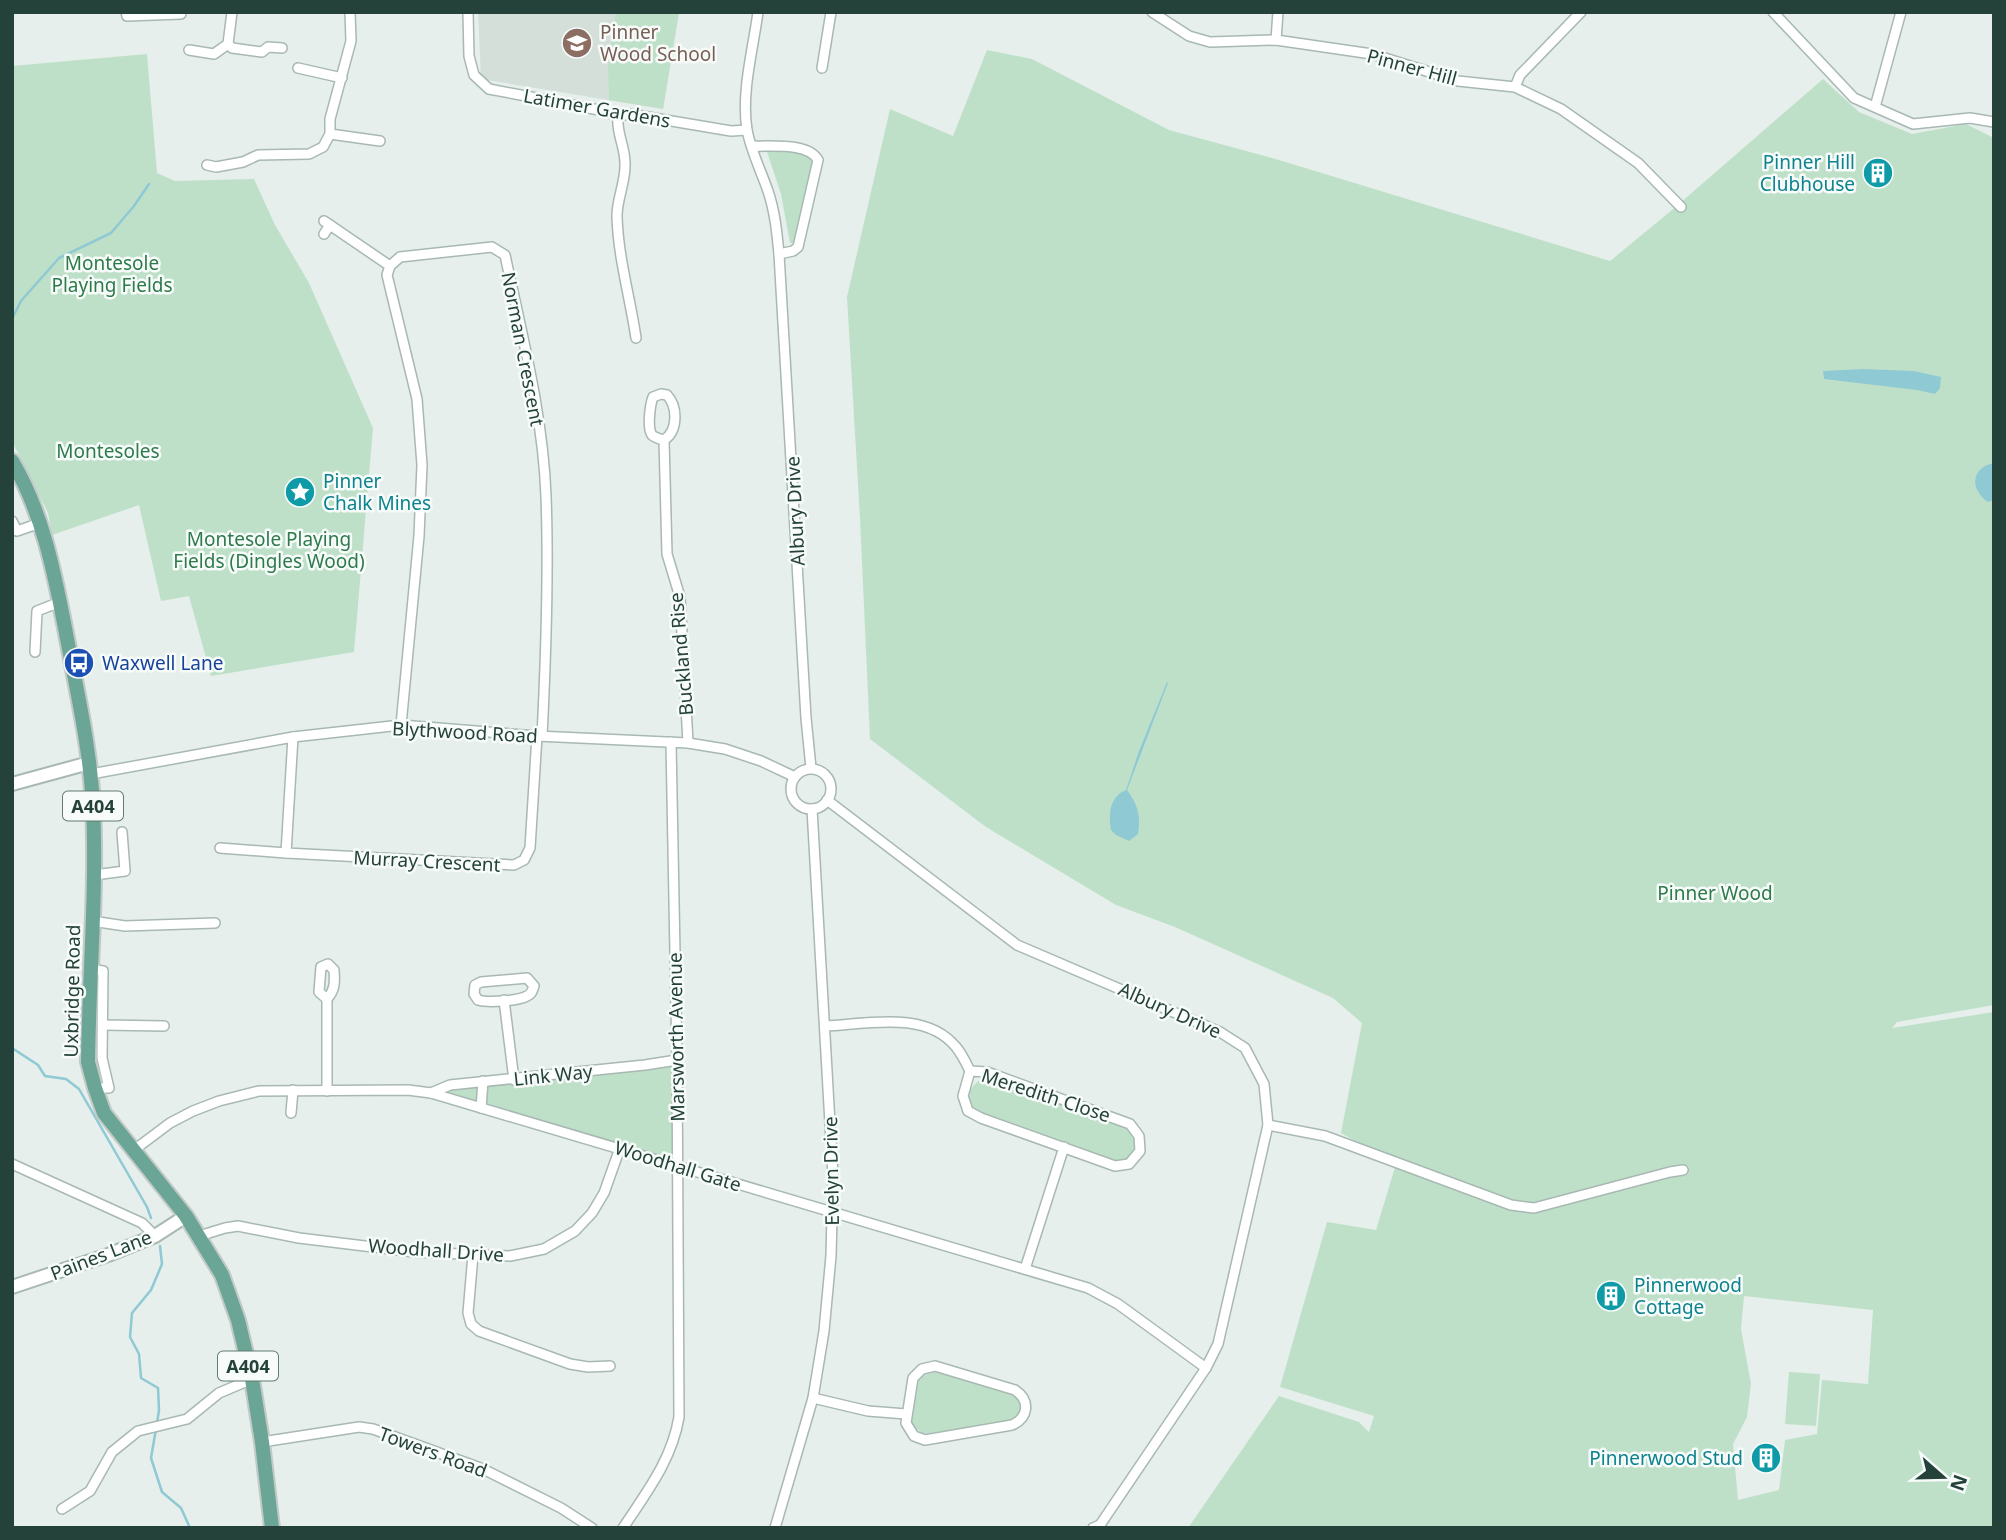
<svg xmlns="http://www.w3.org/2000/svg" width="2006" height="1540" font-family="'Noto Sans',sans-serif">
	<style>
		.built { fill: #d4dfda }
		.green { fill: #bfe0c8; fill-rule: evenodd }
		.water { fill: #8ec9d4 }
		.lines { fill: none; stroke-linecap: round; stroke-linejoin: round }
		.stream { stroke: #8ec9d4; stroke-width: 2.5 }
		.minor-casing { stroke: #a8b8b2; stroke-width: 12 }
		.tertiary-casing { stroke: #a8b8b2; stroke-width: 16 }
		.primary-casing { stroke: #c2cac8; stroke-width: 18 }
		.minor { stroke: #fff; stroke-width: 9 }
		.tertiary { stroke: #fff; stroke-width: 12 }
		.primary { stroke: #6aa596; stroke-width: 14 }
		.labels { text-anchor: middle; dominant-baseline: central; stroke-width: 5; stroke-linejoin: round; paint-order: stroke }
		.shield { fill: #f7fbf9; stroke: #637a73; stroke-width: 2 }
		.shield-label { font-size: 18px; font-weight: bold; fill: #24423a }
		.education-label { font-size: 19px; fill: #785e54; stroke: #f7fbf9; text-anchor: start }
		.street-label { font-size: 19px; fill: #24423a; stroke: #f7fbf9 }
		.culture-label { font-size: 19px; fill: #0d838f; stroke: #f7fbf9; text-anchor: end }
		.park-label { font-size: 19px; fill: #2d7a4b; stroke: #f7fbf9 }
		.transit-label { font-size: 19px; fill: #164399; stroke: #f7fbf9; text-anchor: start }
	</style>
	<rect width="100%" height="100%" fill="#e6efeb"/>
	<!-- built -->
	<path class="built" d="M478 12H679L663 109 481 79Z"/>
	<!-- green -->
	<g class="green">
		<path d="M616 12H679L663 109 609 100 608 65Z"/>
		<path d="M987 50 1032 59 1169 130 1279 160 1610 261 1672 210 1823 79 1859 112 1912 134 1966 124 1994 138V1005L1897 1022 1892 1028 1994 1012V1528H1188L1279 1396 1359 1422 1369 1432 1374 1416 1280 1387 1327 1222 1376 1230 1396 1164 1341 1133 1362 1023 1333 998 1175 927 1116 905 986 827 870 739 860 518 847 297 890 109 953 136ZM1744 1296 1873 1310 1868 1384 1822 1380 1817 1434 1785 1440 1779 1490 1738 1500 1733 1444 1747 1417 1751 1384 1741 1329Z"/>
		<path d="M147 54 157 173 175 181 254 179 275 225 309 283 373 428 354 652 211 676 189 596 161 601 139 505 52 535 48 513 12 441V66Z"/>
		<path d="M767 152H805L813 156 814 164 793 243H790L781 194Z"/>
		<path d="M677 1060 678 1166 431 1093 450 1085Z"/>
		<path d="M996 1079 1128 1127 1136 1137V1150L1128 1160 1116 1162 977 1112 970 1103 969 1091 978 1081Z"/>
		<path d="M931 1370 1016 1395 1023 1407 1013 1421 923 1434 911 1424 919 1379Z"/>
		<path d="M1789 1372 1820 1374 1816 1426 1785 1424Z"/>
	</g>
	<!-- water -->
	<g class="water">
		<path d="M1863 369 1914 371 1941 377 1940 388 1935 394 1917 390 1824 379 1823 371Z"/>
		<path d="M1994 463V500L1988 502C1970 490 1970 468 1994 463Z"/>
		<path d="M1167 682 1168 683 1127 790C1138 805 1141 816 1138 834L1129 841 1116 835 1111 830C1108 814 1110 796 1126 790L1139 751Z"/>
	</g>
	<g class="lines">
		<!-- stream -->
		<g class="stream">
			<path d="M12 319 21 301 59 258 111 233 134 206 149 184"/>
			<path d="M12 1048 38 1065 45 1076 66 1079 79 1089 147 1207 151 1218"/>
			<path d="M157 1423 159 1410 158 1388 141 1378 139 1354 130 1337 132 1313 151 1290 162 1264 160 1246"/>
			<path d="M156 1429 151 1458 162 1492 181 1508 190 1528"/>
		</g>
		<!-- minor casing -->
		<g class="minor-casing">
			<g id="minor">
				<path d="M126 12 127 16 181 14"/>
				<path d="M350 12 351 41 330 119V134L380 141"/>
				<path d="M468 12 469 56 474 75 489 89 599 110 618 116 630 114 731 131 747 130"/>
				<path d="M758 12C753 50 741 92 747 130 751 151 761 171 768 191 775 212 777 233 779 254L806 718 811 768"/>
				<path d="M1152 12 1189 36 1210 42 1276 40 1372 54 1458 81 1515 87 1561 109 1638 163 1681 207"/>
				<path d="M1773 12 1854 98 1913 124 1970 118 1994 122"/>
				<path d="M1276 40 1278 12"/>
				<path d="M228 44 232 48 262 52 268 47 282 48"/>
				<path d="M228 44 232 12"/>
				<path d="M189 50 214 54 228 44"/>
				<path d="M298 68 342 78"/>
				<path d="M822 68 831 12"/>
				<path d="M1515 87 1520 75 1581 12"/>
				<path d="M1875 107 1901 12"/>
				<path d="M618 116C616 133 625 146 625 163 626 181 617 198 617 216 618 257 630 297 636 338"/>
				<path d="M752 146C771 147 808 142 818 160L798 247 793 251 779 254"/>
				<path d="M207 165 216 167 243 162 258 155 309 154 323 147 330 134"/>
				<path d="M324 221 390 266"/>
				<path d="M324 234 330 225"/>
				<path d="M664 440C678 431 678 407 667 395L661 394 653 397C650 405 647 428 652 435 655 438 660 439 664 440L667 554 680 597 688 743"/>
				<path d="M12 521 17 531 40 523"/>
				<path d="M35 652 37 611 60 602"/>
				<path d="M401 725 419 536 422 465 417 399 387 275 390 266 400 257 492 247 505 255C522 335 543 415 546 496 549 576 546 656 542 736"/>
				<path d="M293 737 286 853 514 865 524 860 530 848 537 736"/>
				<circle cx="811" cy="789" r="20"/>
				<path d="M91 774 293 737 401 725 537 736 688 743 725 749 761 761 795 777"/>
				<path d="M827 800 1017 945 1220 1032 1245 1048 1264 1084 1268 1125 1218 1344 1206 1368 1100 1525 1093 1528"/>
				<path d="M220 848 286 853"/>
				<path d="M94 875 125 871 122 832"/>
				<path d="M92 921 125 926 215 923"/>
				<path d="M90 969 103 971 102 1058 109 1088H95"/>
				<path d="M527 978 534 986C532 991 532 994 527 996 518 1001 488 1003 478 1000L474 994 475 985 481 982Z"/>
				<path d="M327 999C335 990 335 982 334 970L328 964 321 967 319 992 327 999V1091"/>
				<path d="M504 1000 514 1080"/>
				<path d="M103 1025 164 1026"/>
				<path d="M825 1026C867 1024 926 1010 956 1047 962 1054 966 1063 970 1071"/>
				<path d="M970 1071 987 1072 1130 1124 1139 1136 1140 1151 1129 1164 1115 1166 981 1118 968 1111 963 1096Z"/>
				<path d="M431 1093 450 1085 645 1065 677 1060"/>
				<path d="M481 1108 483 1081"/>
				<path d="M291 1113 293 1090"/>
				<path d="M1268 1125 1325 1136 1511 1205 1534 1208 1670 1172 1683 1170"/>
				<path d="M134 1150 170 1123 193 1111 219 1101 259 1091 408 1090 431 1093 1088 1288 1118 1304 1206 1368"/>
				<path d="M12 1164 142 1223 155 1236"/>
				<path d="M199 1236 225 1228 238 1226 299 1238 414 1252 510 1256 544 1249 575 1231 592 1213 604 1193 620 1148"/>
				<path d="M473 1255 468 1313 471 1324 479 1331 570 1364 588 1367 610 1366"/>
				<path d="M1025 1269 1064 1147"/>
				<path d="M935 1366 1015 1390C1031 1401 1028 1418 1012 1425L925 1440 914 1436 906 1423 913 1378 922 1369Z"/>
				<path d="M813 1398 868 1411 906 1414"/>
				<path d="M262 1442 359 1427 373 1429 483 1469 561 1508 592 1528"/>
				<path d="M62 1509 90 1491 112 1452 138 1431 187 1419 219 1393 252 1379"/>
				<path d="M623 1528C646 1493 672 1460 679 1417L677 1060 671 742"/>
				<path d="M775 1528 813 1398 824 1331 831 1256 833 1176 812 809"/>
			</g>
		</g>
		<!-- tertiary casing -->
		<g class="tertiary-casing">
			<g id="tertiary">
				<path d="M12 784 89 763"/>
				<path d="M12 1287 108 1255 155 1236 186 1216"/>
			</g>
		</g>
		<!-- primary casing -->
		<g class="primary-casing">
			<path id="primary" d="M12 461C42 511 54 571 65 628 76 687 90 746 93 806 97 892 89 977 88 1062L95 1088 104 1113 186 1216 222 1275 238 1320 252 1379 262 1442 272 1528"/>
		</g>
		<!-- minor -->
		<use href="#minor" class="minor"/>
		<!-- tertiary -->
		<use href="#tertiary" class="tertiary"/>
		<!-- primary -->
		<use href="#primary" class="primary"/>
	</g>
	<!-- icons -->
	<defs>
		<g id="school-disc" transform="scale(1.575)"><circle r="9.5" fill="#8d6e63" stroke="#f7fbf9"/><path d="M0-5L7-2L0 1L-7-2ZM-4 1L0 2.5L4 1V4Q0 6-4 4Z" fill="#fff"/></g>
		<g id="building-disc" transform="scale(1.575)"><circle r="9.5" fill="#0f9aa8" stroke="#f7fbf9"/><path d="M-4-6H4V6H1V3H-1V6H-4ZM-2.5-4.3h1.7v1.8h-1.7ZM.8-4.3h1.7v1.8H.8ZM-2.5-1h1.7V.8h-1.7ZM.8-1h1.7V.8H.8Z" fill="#fff"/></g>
		<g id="sight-disc" transform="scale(1.575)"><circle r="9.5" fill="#0f9aa8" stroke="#f7fbf9"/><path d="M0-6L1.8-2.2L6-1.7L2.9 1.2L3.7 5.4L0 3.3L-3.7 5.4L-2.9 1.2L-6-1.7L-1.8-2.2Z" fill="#fff"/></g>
		<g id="bus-disc" transform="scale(1.575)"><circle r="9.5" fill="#1a4fb4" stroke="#f7fbf9"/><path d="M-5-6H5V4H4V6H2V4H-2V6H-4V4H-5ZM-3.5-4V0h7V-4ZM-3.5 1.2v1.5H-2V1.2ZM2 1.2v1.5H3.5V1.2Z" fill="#fff"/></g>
	</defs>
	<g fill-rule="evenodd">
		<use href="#school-disc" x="577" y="43"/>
		<use href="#building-disc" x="1878" y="173"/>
		<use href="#sight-disc" x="300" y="492"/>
		<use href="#bus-disc" x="79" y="663"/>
		<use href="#building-disc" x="1611" y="1296"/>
		<use href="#building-disc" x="1766" y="1458"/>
	</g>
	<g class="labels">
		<!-- shield labels -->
		<g class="shield">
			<rect x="63" y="791.5" width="60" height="29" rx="5"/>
			<rect x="218" y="1351.5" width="60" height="29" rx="5"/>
		</g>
		<g class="shield-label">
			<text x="93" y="806">A404</text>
			<text x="248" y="1366">A404</text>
		</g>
		<!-- education labels -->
		<g class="education-label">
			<text x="600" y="32">Pinner<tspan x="600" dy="22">Wood School</tspan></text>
		</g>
		<!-- street labels -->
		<g class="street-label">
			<text transform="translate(1412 67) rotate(15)">Pinner Hill</text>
			<text transform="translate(597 108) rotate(10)">Latimer Gardens</text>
			<text transform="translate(523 349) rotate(79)">Norman Crescent</text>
			<text transform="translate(795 511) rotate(-93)">Albury Drive</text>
			<text transform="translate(681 654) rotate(-95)">Buckland Rise</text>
			<text transform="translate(465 732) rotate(3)">Blythwood Road</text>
			<text transform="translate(427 861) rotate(3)">Murray Crescent</text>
			<text transform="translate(72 991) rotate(-89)">Uxbridge Road</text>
			<text transform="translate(1170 1010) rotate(24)">Albury Drive</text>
			<text transform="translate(676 1037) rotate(-91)">Marsworth Avenue</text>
			<text transform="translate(553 1075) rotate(-6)">Link Way</text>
			<text transform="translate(1046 1095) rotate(18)">Meredith Close</text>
			<text transform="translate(678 1166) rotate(17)">Woodhall Gate</text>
			<text transform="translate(831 1171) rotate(-91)">Evelyn Drive</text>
			<text transform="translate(436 1250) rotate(4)">Woodhall Drive</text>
			<text transform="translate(101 1255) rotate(-21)">Paines Lane</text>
			<text transform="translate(433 1452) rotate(20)">Towers Road</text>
		</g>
		<!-- culture labels -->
		<g class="culture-label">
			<text x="1855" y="162">Pinner Hill<tspan x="1855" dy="22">Clubhouse</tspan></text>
			<text x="323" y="481" text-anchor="start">Pinner<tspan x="323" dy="22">Chalk Mines</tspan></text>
			<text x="1634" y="1285" text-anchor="start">Pinnerwood<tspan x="1634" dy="22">Cottage</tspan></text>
			<text x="1743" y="1458">Pinnerwood Stud</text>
		</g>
		<!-- park labels -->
		<g class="park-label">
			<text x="112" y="263">Montesole<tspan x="112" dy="22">Playing Fields</tspan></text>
			<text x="108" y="451">Montesoles</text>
			<text x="269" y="539">Montesole Playing<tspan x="269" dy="22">Fields (Dingles Wood)</tspan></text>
			<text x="1715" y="893">Pinner Wood</text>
		</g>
		<!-- transit labels -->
		<g class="transit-label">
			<text x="102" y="663">Waxwell Lane</text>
		</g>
	</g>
	<!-- border -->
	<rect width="2006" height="1540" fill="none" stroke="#24423a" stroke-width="28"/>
	<!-- north arrow -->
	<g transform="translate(1943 1477) rotate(110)" stroke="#f7fbf9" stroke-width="5" paint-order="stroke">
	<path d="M0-5L12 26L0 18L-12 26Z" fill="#24423a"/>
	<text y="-10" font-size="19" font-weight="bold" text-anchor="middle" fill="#24423a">N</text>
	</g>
</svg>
